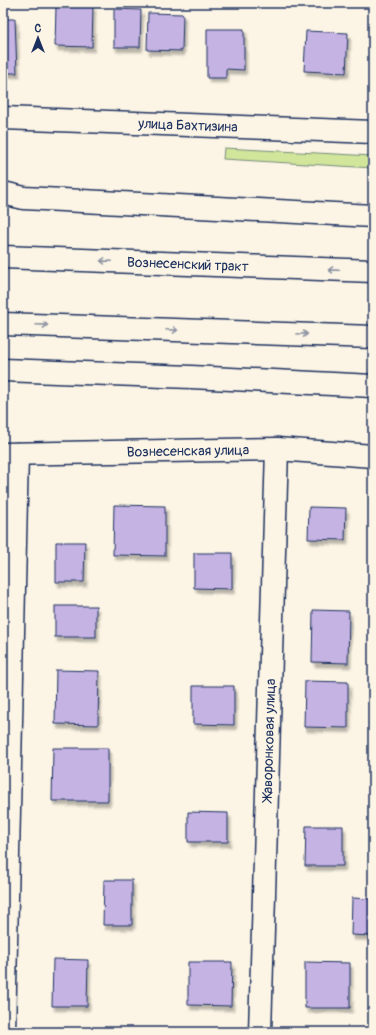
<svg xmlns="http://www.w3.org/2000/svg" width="376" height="1035" font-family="Pangolin,sans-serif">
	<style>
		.green { fill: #d1e69a; stroke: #768a7c }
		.building { fill: #c5b3e3; stroke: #1b2f5e; filter: url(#shadow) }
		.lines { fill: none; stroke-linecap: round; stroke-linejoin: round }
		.minor-casing { stroke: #1b2f5e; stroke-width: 25 }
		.major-casing { stroke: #1b2f5e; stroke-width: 25 }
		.minor { stroke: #fcf5e5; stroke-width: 22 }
		.major { stroke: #fcf5e5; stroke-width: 22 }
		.oneway { stroke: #8c92a2 }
		.labels { text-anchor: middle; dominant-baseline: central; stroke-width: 3; stroke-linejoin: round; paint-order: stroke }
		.street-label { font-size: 14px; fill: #1b2f5e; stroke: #fcf5e5 }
	</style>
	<defs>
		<filter id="shadow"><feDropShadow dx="2.5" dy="4.5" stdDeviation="1" flood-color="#0004"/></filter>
	</defs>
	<rect width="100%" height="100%" fill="#fcf5e5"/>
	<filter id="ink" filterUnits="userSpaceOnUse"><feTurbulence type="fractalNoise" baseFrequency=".025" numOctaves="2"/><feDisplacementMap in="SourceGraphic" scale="8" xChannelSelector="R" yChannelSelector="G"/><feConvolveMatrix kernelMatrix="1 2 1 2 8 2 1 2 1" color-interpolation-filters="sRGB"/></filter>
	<g filter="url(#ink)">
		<!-- green -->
		<path class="green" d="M224 148 373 156V168L223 159Z"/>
		<!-- building -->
		<g class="building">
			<path d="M56 6H93L92 47 55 46Z"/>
			<path d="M114 9 141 10 140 47H114Z"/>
			<path d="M148 13 183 14 182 51 147 50Z"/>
			<path d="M3 19H15L17 73H3Z"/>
			<path d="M207 29H244V70L226 69V78H207Z"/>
			<path d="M306 31 348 33 346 73 304 71Z"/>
			<path d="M114 505 165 506V556L113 555Z"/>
			<path d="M309 507 346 508 345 540 308 539Z"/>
			<path d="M56 542H85L84 582H56Z"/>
			<path d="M194 553H232V589L194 588Z"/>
			<rect x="55" y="606" width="41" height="31"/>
			<path d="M313 610 349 611 348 663 312 662Z"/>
			<path d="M56 670 99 671 98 725 55 724Z"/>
			<path d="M305 681 348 682V728L304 727Z"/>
			<path d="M193 686H234V725L193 724Z"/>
			<path d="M53 748H108V801H52Z"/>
			<path d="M188 812 228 813V842H188Z"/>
			<path d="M306 826H343V866H305Z"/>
			<path d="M104 880H132V925H103Z"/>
			<path d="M352 898 373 899V936L351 935Z"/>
			<path d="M53 959 88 960 87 1006H52Z"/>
			<path d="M188 962H232L231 1006 188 1005Z"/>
			<path d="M305 962 350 963V1008H305Z"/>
			<path d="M56 1029 95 1030 94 1032H56Z"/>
		</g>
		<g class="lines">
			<!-- minor casing -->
			<g class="minor-casing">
				<g id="minor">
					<path id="s1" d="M3 118 373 132"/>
					<path d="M3 193 24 198 373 216"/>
					<path d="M3 370 191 377 373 386"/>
					<path id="s2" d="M3 454 277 449 373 456"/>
					<path d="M4 1032 17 454"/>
					<path id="s3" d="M260 1032 277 449"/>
				</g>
			</g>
			<!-- major casing -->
			<g class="major-casing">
				<g id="major">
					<path id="s4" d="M3 257 373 271"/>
					<path d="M3 324 373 337"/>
				</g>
			</g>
			<!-- minor -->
			<use href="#minor" class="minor"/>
			<!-- major -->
			<use href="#major" class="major"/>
		</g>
		<!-- one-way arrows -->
		<defs><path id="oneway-shaft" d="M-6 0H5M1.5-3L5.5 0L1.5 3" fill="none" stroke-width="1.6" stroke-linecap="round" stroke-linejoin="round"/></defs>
		<g class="oneway">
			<use href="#oneway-shaft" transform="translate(106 261) rotate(-178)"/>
			<use href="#oneway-shaft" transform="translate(334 270) rotate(-178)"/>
			<use href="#oneway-shaft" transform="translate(42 325) rotate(2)"/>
			<use href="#oneway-shaft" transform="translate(172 330) rotate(2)"/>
			<use href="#oneway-shaft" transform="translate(302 334) rotate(2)"/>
		</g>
	</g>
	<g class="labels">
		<!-- street labels -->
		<g class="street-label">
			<text stroke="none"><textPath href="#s1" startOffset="185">улица Бахтизина</textPath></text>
			<text stroke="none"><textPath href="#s4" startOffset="185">Вознесенский тракт</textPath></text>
			<text stroke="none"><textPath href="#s2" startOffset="185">Вознесенская улица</textPath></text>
			<text stroke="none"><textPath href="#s3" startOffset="292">Жаворонковая улица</textPath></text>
		</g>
	</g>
	<!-- margin -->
	<rect width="376" height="1035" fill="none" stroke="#fcf5e5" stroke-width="16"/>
	<rect x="8" y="8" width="360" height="1019" fill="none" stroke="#1b2f5e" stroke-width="1.5" filter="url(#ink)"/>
	<!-- north arrow -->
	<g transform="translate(38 38)" stroke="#fcf5e5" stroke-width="3" paint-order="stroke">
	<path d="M0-3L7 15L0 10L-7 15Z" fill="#1b2f5e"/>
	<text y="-6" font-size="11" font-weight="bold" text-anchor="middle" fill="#1b2f5e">С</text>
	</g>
</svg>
